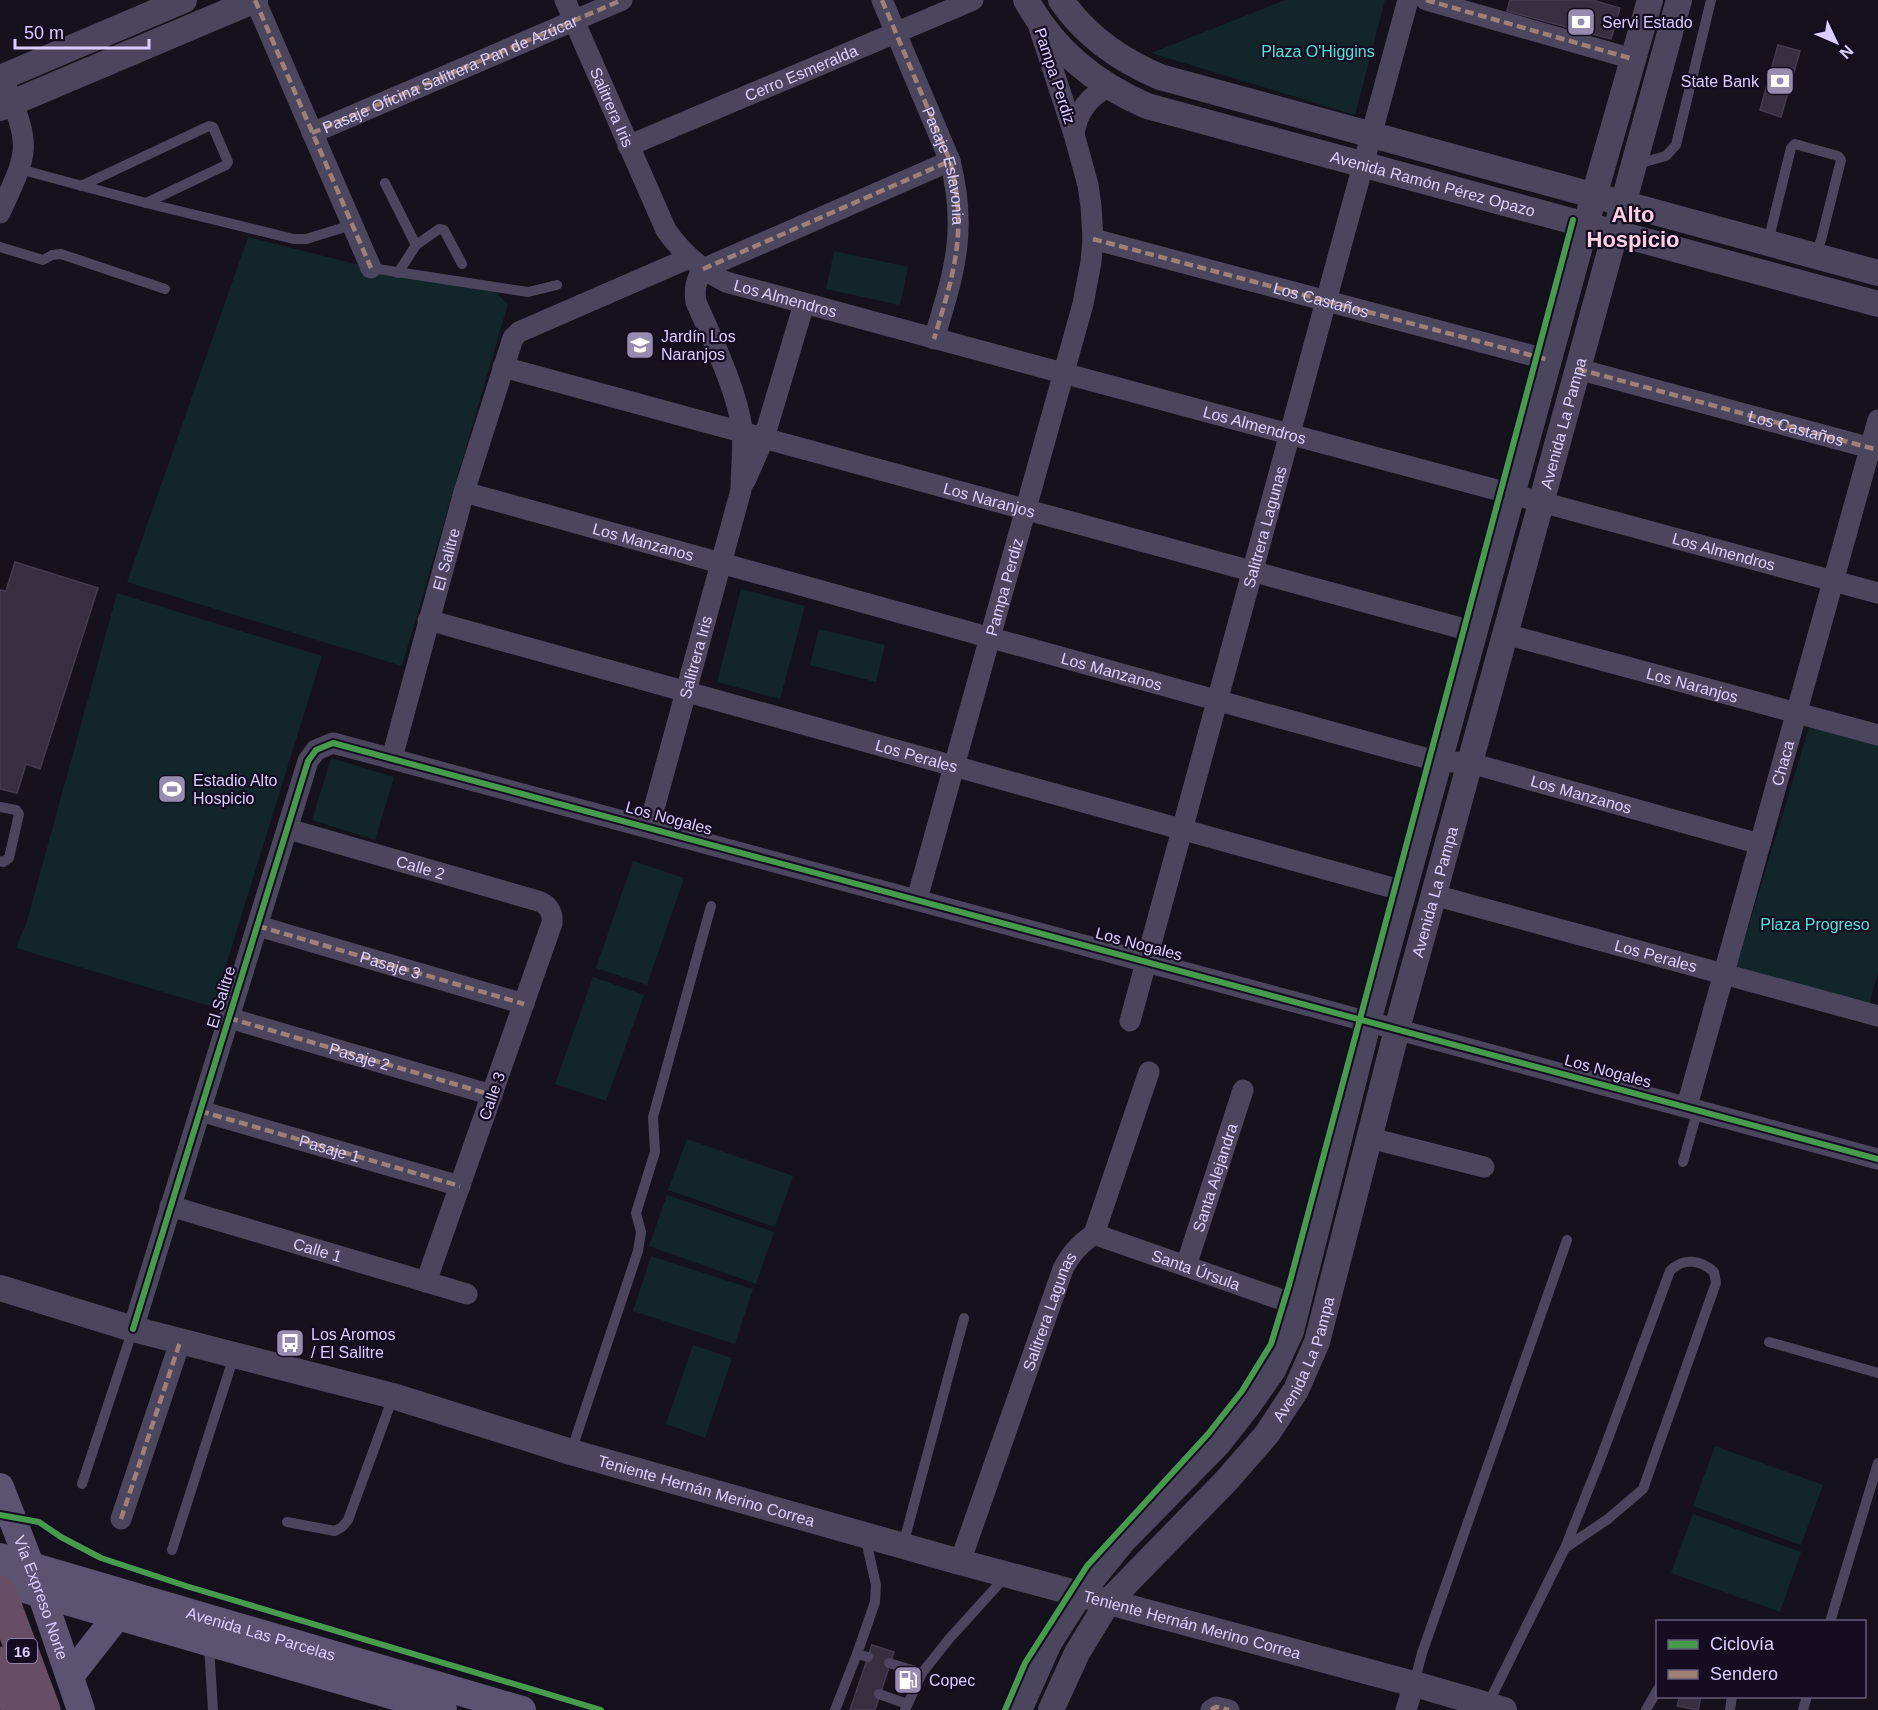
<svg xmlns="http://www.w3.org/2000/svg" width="1878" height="1710" font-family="Arial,sans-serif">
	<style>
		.green { fill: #11252a }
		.building { fill: #352f3f; stroke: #433c51; stroke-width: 1.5 }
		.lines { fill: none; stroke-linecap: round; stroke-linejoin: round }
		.service { stroke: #4b465e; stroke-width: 10 }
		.minor { stroke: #4b465e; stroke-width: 21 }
		.tertiary { stroke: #4b465e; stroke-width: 26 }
		.secondary { stroke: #5a5371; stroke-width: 28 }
		.motorway { stroke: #674e64; stroke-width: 33 }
		.quiet { stroke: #9e8076; stroke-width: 4.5; stroke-dasharray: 9 4.5; stroke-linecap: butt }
		.cycleway-casing { stroke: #140d22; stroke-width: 10 }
		.cycleway { stroke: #469c4c; stroke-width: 6 }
		.labels { text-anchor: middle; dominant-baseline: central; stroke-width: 4.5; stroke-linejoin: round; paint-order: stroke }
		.shield { fill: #140d22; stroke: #a094bd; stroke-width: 1.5 }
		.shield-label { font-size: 15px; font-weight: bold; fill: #dcceff }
		.poi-label { font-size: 16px; fill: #dcceff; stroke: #140d22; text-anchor: start }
		.park-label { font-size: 16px; fill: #56e2d9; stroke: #140d22 }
		.street-label { font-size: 16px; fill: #dcceff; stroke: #140d22 }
		.district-label { font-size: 22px; font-weight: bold; fill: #ffd0e5; stroke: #140d22 }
	</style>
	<rect width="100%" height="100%" fill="#15121d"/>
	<!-- green -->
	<g class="green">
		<path d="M1285 0H1385L1355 115 1151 53Z"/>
		<path d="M248 237 371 268 495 292 508 304 402 666 127 582Z"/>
		<path d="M834 251 908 267 900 305 826 289Z"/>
		<path d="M741 589 805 606 780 699 717 682Z"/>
		<path d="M117 593 322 656 213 1007 16 948 27 921Z"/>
		<path d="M819 629 885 645 876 682 810 665Z"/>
		<path d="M1811 721 1878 740V972L1869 1005 1736 967Z"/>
		<path d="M331 758 394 777 375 840 312 820Z"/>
		<path d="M633 861 684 878 647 985 596 968Z"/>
		<path d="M593 977 644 995 606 1101 555 1084Z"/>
		<path d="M687 1139 793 1176 775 1227 668 1190Z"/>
		<path d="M667 1195 774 1232 756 1284 649 1246Z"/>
		<path d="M651 1256 753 1289 735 1344 633 1311Z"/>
		<path d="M693 1345 732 1358 705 1438 666 1424Z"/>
		<path d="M1715 1446 1823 1485 1801 1545 1693 1506Z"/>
		<path d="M1693 1514 1801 1552 1780 1612 1671 1573Z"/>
	</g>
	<!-- building -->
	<g class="building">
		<path d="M1510 0H1592L1620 8 1611 39 1507 11Z"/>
		<path d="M1778 45 1800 51 1781 117 1760 110Z"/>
		<path d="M15 562 98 588 40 769 26 764 17 793 0 789V590L6 591Z"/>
		<path d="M872 1645 894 1652 875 1710H850Z"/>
		<path d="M1680 1696H1701L1698 1710 1677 1706Z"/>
	</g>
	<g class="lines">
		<!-- service -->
		<g class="service">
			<path d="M1637 164 1666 156 1676 145 1711 0"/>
			<path d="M19 169 146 203 294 239H306L352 225"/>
			<path d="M385 183 416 245 398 273"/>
			<path d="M81 186 209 126 213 127 228 162 226 165 146 203"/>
			<path d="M1768 242 1791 148 1795 144 1838 156 1841 160 1821 240 1815 255"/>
			<path d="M416 245 439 229 444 230 462 264"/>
			<path d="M0 247 43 260 52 255 61 254 165 289"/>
			<path d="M371 268 528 292 557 285"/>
			<path d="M0 807 16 810 19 814 9 858 3 862 0 861"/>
			<path d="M1683 1162 1698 1109"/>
			<path d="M1769 1342 1878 1373"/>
			<path d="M571 1452 638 1251 641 1232 636 1213 655 1152 653 1117 711 906"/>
			<path d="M82 1484 133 1329"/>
			<path d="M287 1522 335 1531 342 1527 348 1520 393 1397"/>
			<path d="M903 1545 964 1318"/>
			<path d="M172 1550 234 1356"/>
			<path d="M1830 1622 1878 1463"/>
			<path d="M209 1646 213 1710"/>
			<path d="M857 1654 875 1602 876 1585 865 1536"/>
			<path d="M889 1663 922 1673 949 1639 1007 1575"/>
			<path d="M1414 1684 1422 1653 1567 1240"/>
			<path d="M879 1694 907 1704"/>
			<path d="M1488 1704 1565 1548 1602 1455 1670 1271C1683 1257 1701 1260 1714 1272L1716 1283 1643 1489 1608 1519 1565 1548"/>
			<path d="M835 1710 857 1654 868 1657"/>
			<path d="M905 1710 922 1673"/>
			<path d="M1646 1710 1658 1689"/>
			<path d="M1730 1710 1732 1696"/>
			<path d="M1803 1710 1807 1696"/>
		</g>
		<!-- minor -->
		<g class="minor">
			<path d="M255 0 371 268"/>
			<path id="s1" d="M565 0 666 230C682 253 701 270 726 282L1878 593"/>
			<path id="s2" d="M882 0 950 161C968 231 954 273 934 339"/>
			<path d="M1426 0 1633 59"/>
			<path id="s3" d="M312 133 622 0"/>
			<path d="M1074 134C1077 112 1088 97 1108 87"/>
			<path id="s4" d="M628 146 973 0"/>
			<path d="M0 213C26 155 33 150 7 89"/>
			<path id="s5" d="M1093 239 1549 360"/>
			<path id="s6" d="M503 367 1475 632"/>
			<path id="s7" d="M1578 369 1878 450"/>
			<path d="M745 481 764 438 804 304"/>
			<path id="s8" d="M464 492 1429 759 1439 761 1470 763 1760 844"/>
			<path id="s9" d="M428 620 1404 891"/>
			<path id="s10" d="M1505 634 1878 735"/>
			<path id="s11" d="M392 758 464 492 513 338 519 332 689 258"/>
			<path id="s12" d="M649 827 741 490C741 470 744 448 742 429 737 390 712 339 696 302 694 289 696 280 703 269L950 161"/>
			<path id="s13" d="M288 829 538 901C548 904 553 912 552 923L426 1282"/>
			<path id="s14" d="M1434 895 1878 1016"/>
			<path id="s15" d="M917 899 1083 304 1091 262 1093 239 1091 206 1088 185 1074 134 1038 24"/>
			<path d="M258 926 524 1004"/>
			<path id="s16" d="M229 1018 492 1095"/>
			<path id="s17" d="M1130 1021 1408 0"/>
			<path id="s18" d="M1687 1106 1878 420"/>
			<path id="s19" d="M200 1111 460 1186"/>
			<path d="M1370 1138 1484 1167"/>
			<path id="s20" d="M170 1206 467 1294"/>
			<path id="s21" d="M1094 1234 1297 1305"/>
			<path id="s22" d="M1186 1266 1243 1090"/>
			<path d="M133 1329 308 761 316 750 333 743 1878 1159"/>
			<path d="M121 1519 180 1342"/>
			<path id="s23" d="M960 1562 1063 1269C1071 1253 1080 1244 1094 1234L1149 1072"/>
			<path d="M1211 1710 1216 1707 1229 1710"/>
			<path d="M1406 1710 1414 1684"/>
		</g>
		<!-- tertiary -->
		<g class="tertiary">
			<path id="s24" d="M1026 0C1054 50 1094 83 1147 106L1878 304"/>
			<path d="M1061 0C1086 37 1120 60 1160 77L1878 273"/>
			<path d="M0 78 184 0"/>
			<path d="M0 108 255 0"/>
			<path id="s25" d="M0 1288 133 1329 393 1396 571 1452 960 1562 1425 1687 1504 1710"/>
			<path d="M1019 1710 1049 1643 1080 1594 1123 1541 1218 1444 1247 1407 1273 1370 1291 1331 1372 1007 1586 224 1650 0"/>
			<path id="s26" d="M1051 1710 1077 1653 1108 1602 1227 1480 1267 1434 1296 1390 1317 1342 1401 1014 1679 0"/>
		</g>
		<!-- secondary -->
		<g class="secondary">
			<path id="s27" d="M0 1487 41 1593 81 1710"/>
			<path id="s28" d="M0 1557 522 1710"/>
			<path d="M0 1582 443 1710"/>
			<path d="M70 1676 117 1616"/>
		</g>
		<!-- motorway -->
		<g class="motorway">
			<path d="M0 1592 44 1710"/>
			<path d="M0 1663 18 1710"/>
		</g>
		<!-- quiet -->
		<g class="quiet">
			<path d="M255 0 371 268"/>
			<path d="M882 0 950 161C968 231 954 273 934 339"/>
			<path d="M1426 0 1633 59"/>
			<path d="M312 133 622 0"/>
			<path d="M1093 239 1549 360"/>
			<path d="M703 269 950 161"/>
			<path d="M1578 369 1878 450"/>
			<path id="s29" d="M258 926 524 1004"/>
			<path d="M229 1018 492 1095"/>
			<path d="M200 1111 460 1186"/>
			<path d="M121 1519 180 1342"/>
			<path d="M1211 1710 1216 1707 1229 1710"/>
		</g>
		<!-- cycleway casing -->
		<g class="cycleway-casing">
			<g id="cycleway">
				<path d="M133 1329 308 761 316 750 333 743 1878 1159"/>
				<path d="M0 1515 39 1522 61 1537 101 1558 186 1586 601 1710"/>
				<path d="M1005 1710 1025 1663 1087 1566 1208 1434 1242 1391 1271 1344 1289 1285 1573 220"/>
			</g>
		</g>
		<!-- cycleway -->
		<use href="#cycleway" class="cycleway"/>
	</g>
	<!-- icons -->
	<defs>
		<g id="bank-square" transform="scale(1.5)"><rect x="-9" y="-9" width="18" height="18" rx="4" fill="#968cb0" stroke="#140d22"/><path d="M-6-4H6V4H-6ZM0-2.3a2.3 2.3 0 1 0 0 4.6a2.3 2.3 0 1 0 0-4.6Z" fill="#fff"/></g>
		<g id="school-square" transform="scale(1.5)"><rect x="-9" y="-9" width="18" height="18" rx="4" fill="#968cb0" stroke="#140d22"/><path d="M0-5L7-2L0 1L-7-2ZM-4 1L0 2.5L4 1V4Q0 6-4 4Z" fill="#fff"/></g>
		<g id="stadium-square" transform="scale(1.5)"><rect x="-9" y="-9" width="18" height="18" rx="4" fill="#968cb0" stroke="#140d22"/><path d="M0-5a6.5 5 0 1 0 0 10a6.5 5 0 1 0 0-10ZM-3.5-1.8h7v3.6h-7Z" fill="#fff"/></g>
		<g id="bus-square" transform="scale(1.5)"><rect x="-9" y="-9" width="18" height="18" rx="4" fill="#968cb0" stroke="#140d22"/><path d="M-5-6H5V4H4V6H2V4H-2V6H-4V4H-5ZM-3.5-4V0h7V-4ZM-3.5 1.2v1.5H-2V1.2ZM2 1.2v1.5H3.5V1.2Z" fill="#fff"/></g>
		<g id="fuel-square" transform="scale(1.5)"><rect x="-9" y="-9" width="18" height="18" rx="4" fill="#968cb0" stroke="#140d22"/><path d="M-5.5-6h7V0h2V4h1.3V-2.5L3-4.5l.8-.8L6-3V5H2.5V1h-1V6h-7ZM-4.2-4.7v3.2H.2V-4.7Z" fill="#fff"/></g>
	</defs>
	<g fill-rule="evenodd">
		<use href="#bank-square" x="1581" y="22"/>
		<use href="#bank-square" x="1780" y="81"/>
		<use href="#school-square" x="640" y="345"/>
		<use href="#stadium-square" x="172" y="789"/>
		<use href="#bus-square" x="290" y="1343"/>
		<use href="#fuel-square" x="908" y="1680"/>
	</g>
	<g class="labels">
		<!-- shield labels -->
		<rect class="shield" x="7" y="1639" width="30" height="24" rx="4.5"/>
		<g class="shield-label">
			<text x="22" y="1651">16</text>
		</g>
		<!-- poi labels -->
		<g class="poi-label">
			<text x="1602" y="22">Servi Estado</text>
			<text x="1759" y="81" text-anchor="end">State Bank</text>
			<text x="661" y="336">Jardín Los<tspan x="661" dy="18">Naranjos</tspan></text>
			<text x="193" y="780">Estadio Alto<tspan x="193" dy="18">Hospicio</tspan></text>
			<text x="311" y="1334">Los Aromos<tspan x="311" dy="18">/ El Salitre</tspan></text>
			<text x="929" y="1680">Copec</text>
		</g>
		<!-- park labels -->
		<g class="park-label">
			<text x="1318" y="51">Plaza O'Higgins</text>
			<text x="1815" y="924">Plaza Progreso</text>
		</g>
		<!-- street labels -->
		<g class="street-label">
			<text stroke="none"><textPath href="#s4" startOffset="188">Cerro Esmeralda</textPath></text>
			<text stroke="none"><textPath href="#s3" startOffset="150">Pasaje Oficina Salitrera Pan de Azúcar</textPath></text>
			<text transform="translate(1055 76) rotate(72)">Pampa Perdiz</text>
			<text stroke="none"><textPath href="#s1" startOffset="117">Salitrera Iris</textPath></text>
			<text stroke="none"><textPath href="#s2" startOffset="178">Pasaje Eslavonia</textPath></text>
			<text stroke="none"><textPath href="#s24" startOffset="460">Avenida Ramón Pérez Opazo</textPath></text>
			<text stroke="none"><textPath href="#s1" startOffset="393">Los Almendros</textPath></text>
			<text stroke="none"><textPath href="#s5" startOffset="236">Los Castaños</textPath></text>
			<text stroke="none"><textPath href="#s26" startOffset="1410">Avenida La Pampa</textPath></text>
			<text stroke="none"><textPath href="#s1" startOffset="879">Los Almendros</textPath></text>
			<text stroke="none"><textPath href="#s7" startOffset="226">Los Castaños</textPath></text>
			<text stroke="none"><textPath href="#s6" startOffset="504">Los Naranjos</textPath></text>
			<text stroke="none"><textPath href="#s17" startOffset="512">Salitrera Lagunas</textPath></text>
			<text stroke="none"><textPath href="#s8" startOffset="186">Los Manzanos</textPath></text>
			<text stroke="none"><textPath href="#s1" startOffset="1365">Los Almendros</textPath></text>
			<text stroke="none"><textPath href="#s11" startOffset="206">El Salitre</textPath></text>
			<text stroke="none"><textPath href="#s15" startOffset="324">Pampa Perdiz</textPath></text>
			<text stroke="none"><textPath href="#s12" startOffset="176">Salitrera Iris</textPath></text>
			<text stroke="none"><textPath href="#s8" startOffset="672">Los Manzanos</textPath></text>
			<text stroke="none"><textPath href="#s10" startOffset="194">Los Naranjos</textPath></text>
			<text stroke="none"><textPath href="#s9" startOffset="507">Los Perales</textPath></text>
			<text stroke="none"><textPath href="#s18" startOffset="356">Chaca</textPath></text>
			<text stroke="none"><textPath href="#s8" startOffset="1158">Los Manzanos</textPath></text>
			<text transform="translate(669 818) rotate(15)">Los Nogales</text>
			<text stroke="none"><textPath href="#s13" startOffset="138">Calle 2</textPath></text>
			<text stroke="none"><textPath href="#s26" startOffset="924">Avenida La Pampa</textPath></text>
			<text transform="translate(1139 944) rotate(15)">Los Nogales</text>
			<text stroke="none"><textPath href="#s14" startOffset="230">Los Perales</textPath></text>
			<text stroke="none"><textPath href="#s29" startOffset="138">Pasaje 3</textPath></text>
			<text transform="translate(221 997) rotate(-73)">El Salitre</text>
			<text stroke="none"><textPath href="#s16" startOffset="136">Pasaje 2</textPath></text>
			<text transform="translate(1608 1071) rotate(15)">Los Nogales</text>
			<text transform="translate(492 1096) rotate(-71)">Calle 3</text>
			<text stroke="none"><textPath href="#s19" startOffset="135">Pasaje 1</textPath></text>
			<text stroke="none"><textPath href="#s22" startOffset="93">Santa Alejandra</textPath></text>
			<text stroke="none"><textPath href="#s20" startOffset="154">Calle 1</textPath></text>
			<text stroke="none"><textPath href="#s21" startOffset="108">Santa Úrsula</textPath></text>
			<text stroke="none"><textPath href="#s23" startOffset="266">Salitrera Lagunas</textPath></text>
			<text stroke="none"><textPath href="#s26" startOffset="438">Avenida La Pampa</textPath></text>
			<text stroke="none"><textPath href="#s25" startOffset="735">Teniente Hernán Merino Correa</textPath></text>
			<text stroke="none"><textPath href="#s27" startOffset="118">Vía Expreso Norte</textPath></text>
			<text stroke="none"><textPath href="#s25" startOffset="1239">Teniente Hernán Merino Correa</textPath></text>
			<text stroke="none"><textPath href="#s28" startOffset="272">Avenida Las Parcelas</textPath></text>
		</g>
		<!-- district labels -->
		<g class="district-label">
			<text x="1633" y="214">Alto<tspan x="1633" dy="25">Hospicio</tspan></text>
		</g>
	</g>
	<!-- legend -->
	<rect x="1656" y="1620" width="210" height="78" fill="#140d22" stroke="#645a7a" stroke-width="1.5"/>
	<rect x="1668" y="1640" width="30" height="9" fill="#469c4c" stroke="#645a7a" stroke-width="1.5"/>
	<text x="1710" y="1650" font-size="18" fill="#dcceff">Ciclovía</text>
	<rect x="1668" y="1670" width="30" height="9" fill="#9e8076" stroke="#645a7a" stroke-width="1.5"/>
	<text x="1710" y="1680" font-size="18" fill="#dcceff">Sendero</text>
	<!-- north arrow -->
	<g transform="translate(1836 42) rotate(134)" stroke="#140d22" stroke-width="4.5" paint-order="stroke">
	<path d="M0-4.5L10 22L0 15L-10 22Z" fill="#dcceff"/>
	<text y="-9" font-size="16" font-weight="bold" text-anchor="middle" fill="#dcceff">N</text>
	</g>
	<!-- scale -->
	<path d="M15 39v9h134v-9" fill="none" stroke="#dcceff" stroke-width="3"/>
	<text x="24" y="39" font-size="18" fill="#dcceff" stroke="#140d22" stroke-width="4.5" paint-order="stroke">50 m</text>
</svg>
